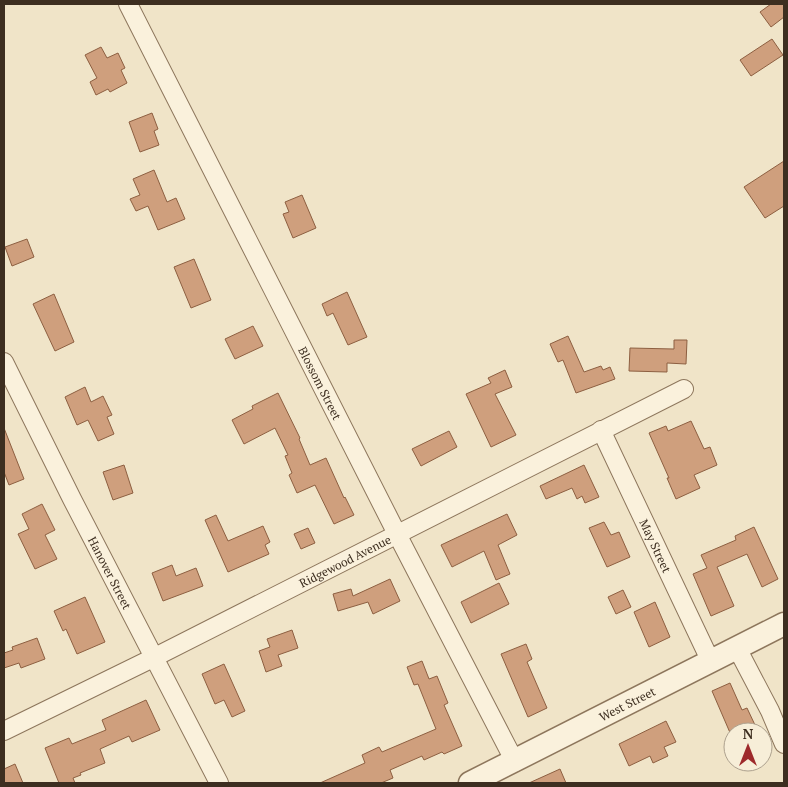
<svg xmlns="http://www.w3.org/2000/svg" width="788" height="787" font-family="'PT Serif',serif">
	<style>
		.building { fill: #cf9f7d; stroke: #8d5f41 }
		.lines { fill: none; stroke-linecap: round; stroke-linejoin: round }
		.minor-casing { stroke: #8d765c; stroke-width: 20 }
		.tertiary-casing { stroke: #8d765c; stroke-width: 25 }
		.minor { stroke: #faf1dc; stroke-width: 18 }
		.tertiary { stroke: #faf1dc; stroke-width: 22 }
		.labels { text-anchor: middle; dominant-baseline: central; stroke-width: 4.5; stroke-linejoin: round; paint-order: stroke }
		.street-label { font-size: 12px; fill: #3d2e20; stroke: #f7eed8 }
	</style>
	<rect width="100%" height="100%" fill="#f0e4c8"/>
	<!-- building -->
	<g class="building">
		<path d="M771 4H784V17L771 27 760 12Z"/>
		<path d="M772 39 783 55 751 76 740 60Z"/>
		<path d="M101 47 107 58 118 53 125 68 121 70 127 83 110 92 108 89 96 95 90 82 97 78 85 55Z"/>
		<path d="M152 113 158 129 154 131 159 145 140 152 129 122Z"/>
		<path d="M784 161V206L765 218 744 187Z"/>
		<path d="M154 170 167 202 176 198 185 219 158 230 148 206 136 211 130 199 140 195 133 179Z"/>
		<path d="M302 195 316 228 293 238 283 214 289 212 285 202Z"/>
		<path d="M27 239 34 257 12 266 5 247Z"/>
		<path d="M194 259 211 300 191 308 174 267Z"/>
		<path d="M347 292 367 337 348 345 333 313 327 316 322 304Z"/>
		<path d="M54 294 74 342 55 351 33 304Z"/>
		<path d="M253 326 263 346 235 359 225 339Z"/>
		<path d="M568 336 584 372 601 366 603 370 610 367 615 379 576 393 563 360 558 362 550 344Z"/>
		<path d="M674 340H687L686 364 667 363V372L629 371 630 348 674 349Z"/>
		<path d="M505 370 512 387 495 394 516 435 491 447 466 394 491 383 488 378Z"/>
		<path d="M85 387 91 402 103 396 112 415 107 417 114 434 98 441 88 420 77 425 65 397Z"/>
		<path d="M278 393 300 438 299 439 310 465 326 458 344 498 345 497 354 515 334 524 315 485 297 493 289 475 292 473 285 456 288 455 275 428 244 444 232 420 253 409 252 406Z"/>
		<path d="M691 421 704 449 710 447 717 465 694 475 700 488 676 499 667 478H669L649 433 666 426 668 431Z"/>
		<path d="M4 428 24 479 9 485 4 472Z"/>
		<path d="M449 431 457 447 421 466 412 449Z"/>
		<path d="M124 465 133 493 113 500 103 472Z"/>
		<path d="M584 465 599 497 585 503 582 496 577 499 572 488 546 499 540 486Z"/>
		<path d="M42 504 55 530 45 535 57 559 35 569 18 534 29 529 22 514Z"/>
		<path d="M507 514 517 535 498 545 510 574 496 580 484 551 452 567 441 545Z"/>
		<path d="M216 515 228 541 263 526 270 542 265 545 269 554 228 572 205 520Z"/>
		<path d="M604 522 611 535 619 532 630 557 607 567 589 528Z"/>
		<path d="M754 527 778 579 762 587 747 554 717 567 734 606 711 616 693 574 707 568 701 555 736 540 735 536Z"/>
		<path d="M308 528 315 543 301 549 294 534Z"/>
		<path d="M172 565 176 576 196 568 203 586 163 601 152 573Z"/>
		<path d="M390 579 400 601 373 614 368 602 338 611 333 594 351 589 353 596Z"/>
		<path d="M499 583 509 604 471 623 461 602Z"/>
		<path d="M623 590 631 607 616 614 608 597Z"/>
		<path d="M85 597 105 642 77 654 66 629 63 631 54 611Z"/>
		<path d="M655 602 670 637 649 647 634 612Z"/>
		<path d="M292 630 298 648 278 655 282 666 266 672 259 651 270 647 267 639Z"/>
		<path d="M37 638 45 659 21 668 19 663 4 668V653L13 650 12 647Z"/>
		<path d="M526 644 532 659 527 662 547 708 528 717 501 654Z"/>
		<path d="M422 661 429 679 437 676 448 703 444 705 462 746 444 754 442 752 424 760 422 756 390 770 393 778 381 783H320L365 763 362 755 379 747 382 752 436 729 418 684 414 685 407 667Z"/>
		<path d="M224 664 245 711 232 717 224 700 215 704 202 674Z"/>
		<path d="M730 683 742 710 747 708 755 725 738 732H733V734L731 735 712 691Z"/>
		<path d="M146 700 160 730 132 742 129 736 100 749 105 763 80 773 81 775 73 778 75 783H59L45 748 69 738 72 744 106 730 102 720Z"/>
		<path d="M666 721 676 742 664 747 668 756 653 763 650 756 629 766 619 744Z"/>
		<path d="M15 764 23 783H4V769Z"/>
		<path d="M560 769 566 783H529Z"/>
	</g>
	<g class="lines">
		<!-- minor casing -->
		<g class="minor-casing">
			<g id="minor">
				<path id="s1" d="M128 4 397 534 515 762"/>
				<path id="s2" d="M4 362 72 499 219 783"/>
				<path id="s3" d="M601 430 710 660"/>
				<path d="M737 648 770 711 784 744"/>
				<path id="s4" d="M4 731 155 657 684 389"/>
			</g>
		</g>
		<!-- tertiary casing -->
		<g class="tertiary-casing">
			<g id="tertiary">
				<path id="s5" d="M470 783 784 624"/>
			</g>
		</g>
		<!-- minor -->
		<use href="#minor" class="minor"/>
		<!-- tertiary -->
		<use href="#tertiary" class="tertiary"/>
	</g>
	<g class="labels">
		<!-- street labels -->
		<g class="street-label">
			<text stroke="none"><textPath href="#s1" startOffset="425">Blossom Street</textPath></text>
			<text stroke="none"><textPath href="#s3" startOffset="128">May Street</textPath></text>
			<text stroke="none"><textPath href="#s4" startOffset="381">Ridgewood Avenue</textPath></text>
			<text stroke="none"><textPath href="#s2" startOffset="236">Hanover Street</textPath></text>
			<text stroke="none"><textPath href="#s5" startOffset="176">West Street</textPath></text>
		</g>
	</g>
	<!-- border -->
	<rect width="788" height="787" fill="none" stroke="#3d2e20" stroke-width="10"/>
	<!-- north arrow -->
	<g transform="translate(748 747)"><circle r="24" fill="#f7eed8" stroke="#ada18e"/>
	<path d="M0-4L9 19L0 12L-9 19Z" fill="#9e2a2b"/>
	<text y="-8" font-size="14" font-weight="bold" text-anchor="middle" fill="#3d2e20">N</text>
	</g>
</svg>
